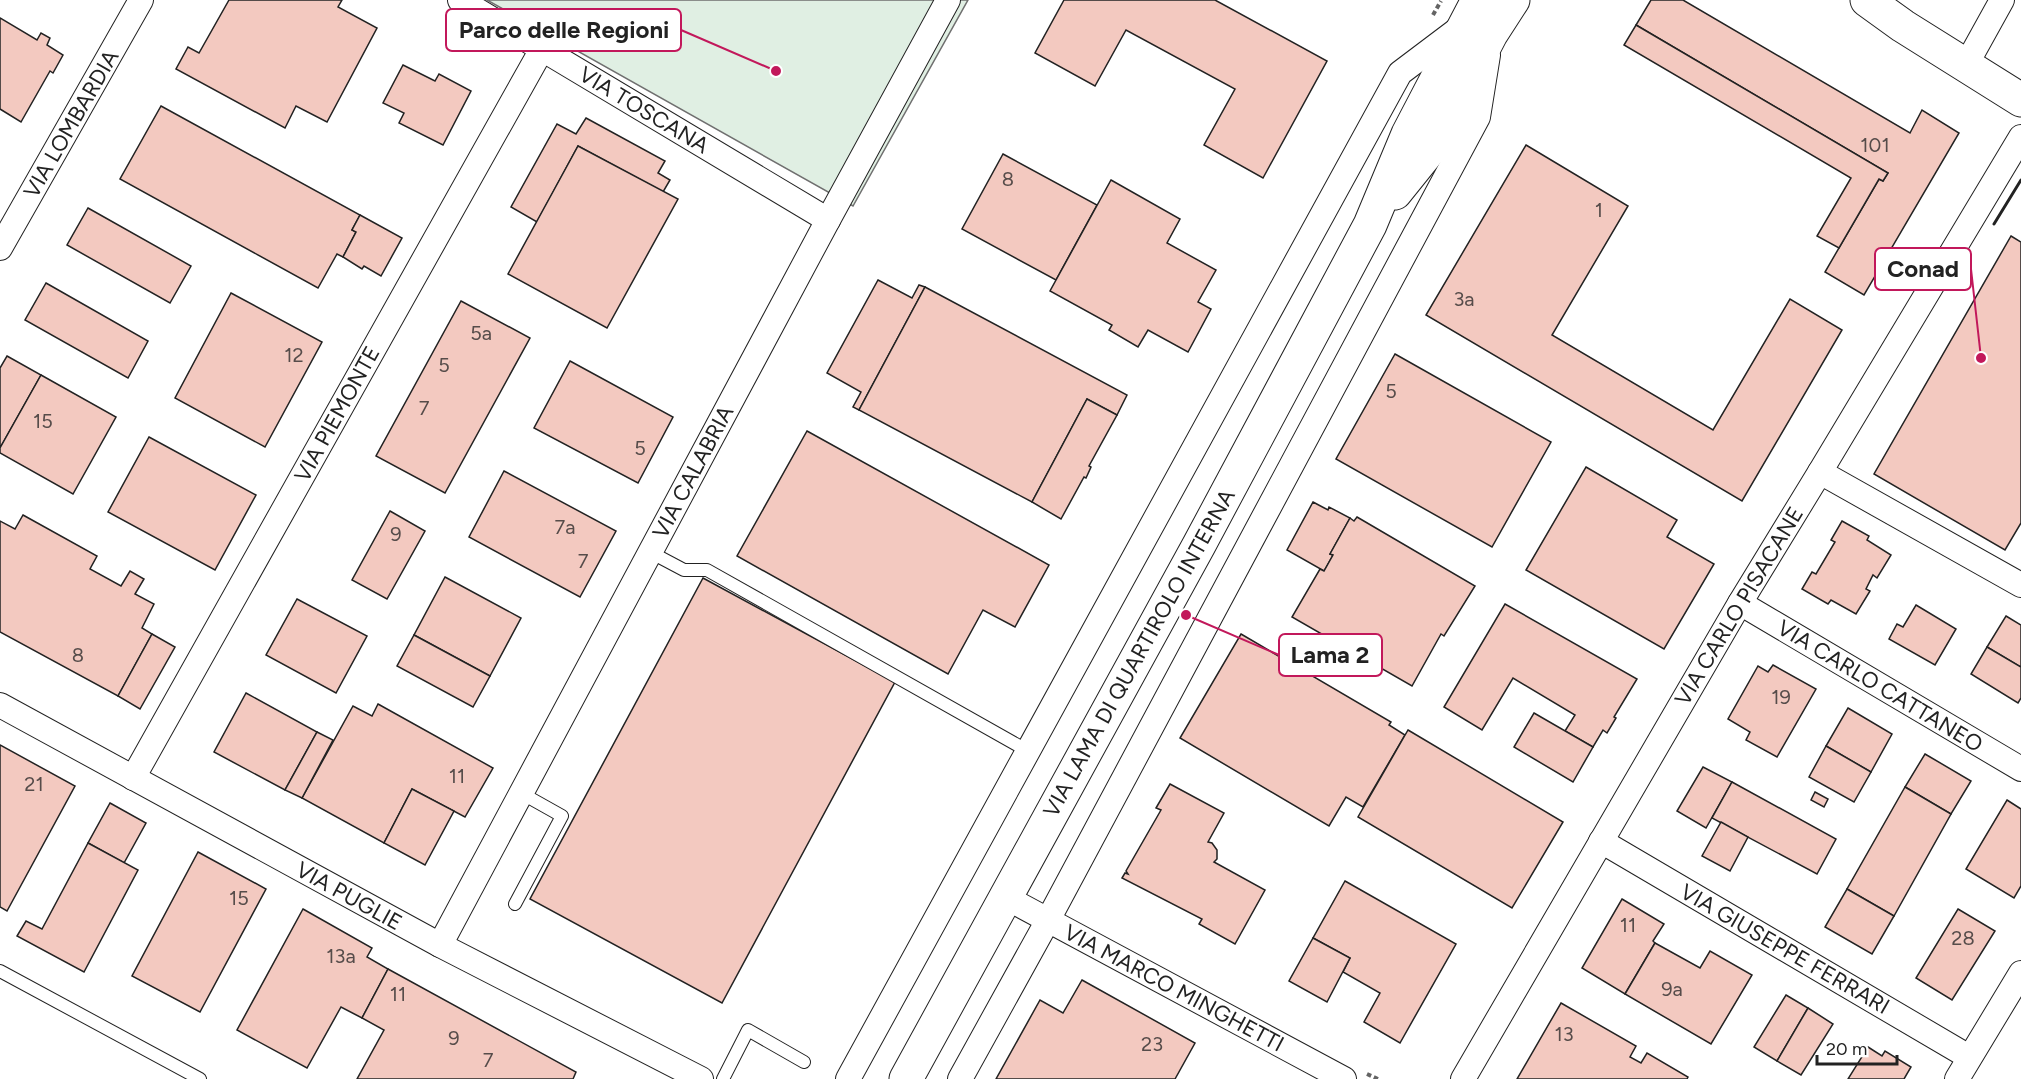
<svg xmlns="http://www.w3.org/2000/svg" width="2021" height="1079" font-family="Figtree,sans-serif">
	<style>
		.green { fill: #e0efe3; stroke: #6f6f6f; stroke-width: 1.5 }
		.building { fill: #f3c9c0; stroke: #222; stroke-width: 1.5 }
		.lines { fill: none; stroke-linecap: round; stroke-linejoin: round }
		.lane-casing { stroke: #222; stroke-width: 14 }
		.street-casing { stroke: #222; stroke-width: 26 }
		.secondary-casing { stroke: #222; stroke-width: 35 }
		.primary-casing { stroke: #222; stroke-width: 35 }
		.path { stroke: #646464; stroke-width: 4; stroke-dasharray: 4.5 3; stroke-linecap: butt }
		.lane { stroke: #fff; stroke-width: 12 }
		.street { stroke: #fff; stroke-width: 24 }
		.secondary { stroke: #fff; stroke-width: 33 }
		.primary { stroke: #fff; stroke-width: 33 }
		.wall { stroke: #222; stroke-width: 3 }
		.labels { text-anchor: middle; dominant-baseline: central; stroke-width: 4.5; stroke-linejoin: round; paint-order: stroke }
		.number-label { font-size: 20px; fill: #564c4a }
		.street-label { font-size: 22px; fill: #222; stroke: #fff }
		.leader { fill: none; stroke: #c2185b; stroke-width: 2 }
		.callout-dot { fill: #c2185b; stroke: #fff; stroke-width: 2 }
		.callout { fill: #fff; stroke: #c2185b; stroke-width: 2 }
		.callout-label { font-size: 24px; text-anchor: middle; font-weight: bold; fill: #222 }
	</style>
	<rect width="100%" height="100%" fill="#fff"/>
	<!-- green -->
	<path class="green" d="M487 0H968L853 206Z"/>
	<!-- building -->
	<g class="building">
		<path d="M229 0H342L338 7 377 28 327 122 296 106 285 128 176 69 188 47 199 53Z"/>
		<path d="M1064 0H1215L1327 61 1263 178 1204 145 1235 89 1126 30 1095 86 1035 53Z"/>
		<path d="M1651 0H1683L1910 133 1922 110 1959 133 1864 295 1825 272 1879 179 1883 181 1888 173 1636 25Z"/>
		<path d="M0 18 37 40 41 33 50 38 47 45 63 55 53 73 50 71 21 122 0 109Z"/>
		<path d="M1636 25 1888 173 1883 181 1879 179 1839 248 1817 236 1851 178 1624 45Z"/>
		<path d="M403 65 435 81 439 74 471 91 443 145 399 123 404 113 383 103Z"/>
		<path d="M161 106 360 215 352 230 356 232 343 257 337 254 318 288 120 179Z"/>
		<path d="M586 118 665 161 658 173 670 180 663 192 578 146 537 222 511 207 557 124 576 134Z"/>
		<path d="M1526 145 1628 206 1552 335 1713 430 1790 299 1842 330 1742 501 1426 315Z"/>
		<path d="M578 146 678 199 607 328 508 274Z"/>
		<path d="M1003 154 1097 205 1056 280 962 229Z"/>
		<path d="M1111 180 1180 219 1167 243 1216 270 1198 302 1211 309 1188 352 1148 330 1138 347 1109 330 1112 325 1050 291Z"/>
		<path d="M88 208 191 266 170 303 67 245Z"/>
		<path d="M360 215 402 238 381 276 364 266 362 269 343 257 356 232 352 230Z"/>
		<path d="M2011 236 2021 242V523L2005 550 1874 474Z"/>
		<path d="M878 280 912 298 919 285 925 287 859 410 853 407 861 392 827 373Z"/>
		<path d="M46 283 148 341 128 378 25 320Z"/>
		<path d="M925 287 1127 395 1117 415 1087 399 1032 502 859 410Z"/>
		<path d="M231 293 322 342 265 447 175 398Z"/>
		<path d="M461 301 530 338 445 493 376 456Z"/>
		<path d="M1395 354 1551 442 1492 547 1336 459Z"/>
		<path d="M7 356 41 375 0 448V368Z"/>
		<path d="M570 361 673 417 638 483 534 428Z"/>
		<path d="M41 375 116 417 73 494 0 453V448Z"/>
		<path d="M1087 399 1117 415 1089 466 1091 467 1086 478 1084 477 1061 519 1032 502Z"/>
		<path d="M807 431 1049 565 1015 627 983 610 948 674 737 556Z"/>
		<path d="M149 437 256 495 215 570 108 512Z"/>
		<path d="M1586 467 1677 520 1667 537 1714 564 1664 649 1526 570Z"/>
		<path d="M504 471 616 531 580 597 469 537Z"/>
		<path d="M1313 502 1328 510 1329 507 1350 518 1330 554 1333 555 1324 571 1287 550Z"/>
		<path d="M390 511 425 531 387 599 352 580Z"/>
		<path d="M23 515 97 556 90 569 121 586 130 571 144 579 135 594 154 604 142 628 152 634 118 696 0 632V521L15 529Z"/>
		<path d="M1357 517 1475 586 1444 636 1441 634 1412 686 1292 617 1320 569 1324 571 1333 555 1330 554 1350 518 1354 521Z"/>
		<path d="M1842 521 1869 536 1867 540 1891 555 1877 578 1873 575 1866 589 1870 591 1856 614 1831 600 1828 604 1802 589 1812 572 1816 574 1835 542 1831 540Z"/>
		<path d="M445 577 521 618 490 676 414 635Z"/>
		<path d="M703 578 895 682 722 1003 530 899Z"/>
		<path d="M297 599 367 636 336 693 266 655Z"/>
		<path d="M1505 604 1637 679 1614 717 1616 718 1607 733 1603 730 1593 747 1565 731 1575 715 1513 678 1482 730 1444 707Z"/>
		<path d="M1916 605 1956 629 1935 665 1889 639 1897 624 1903 627Z"/>
		<path d="M2006 616 2021 625V667L1987 647Z"/>
		<path d="M152 634 175 647 140 709 118 696Z"/>
		<path d="M1241 634 1391 722 1389 725 1405 735 1363 807 1346 797 1329 826 1180 738Z"/>
		<path d="M414 635 490 676 473 707 397 666Z"/>
		<path d="M1987 647 2021 667V698L2018 703 1971 674Z"/>
		<path d="M1773 665 1816 689 1777 757 1746 740 1750 732 1728 719 1758 666 1768 672Z"/>
		<path d="M246 693 317 732 285 790 214 752Z"/>
		<path d="M378 704 493 768 465 817 412 789 384 843 302 798 353 706 372 716Z"/>
		<path d="M1848 708 1892 734 1871 772 1826 746Z"/>
		<path d="M1534 713 1593 747 1573 782 1514 747Z"/>
		<path d="M1408 730 1563 822 1512 908 1358 817Z"/>
		<path d="M317 732 333 740 302 798 285 790Z"/>
		<path d="M0 745 75 786 7 911 0 907Z"/>
		<path d="M1826 746 1871 772 1854 802 1809 777Z"/>
		<path d="M1925 754 1971 781 1951 814 1905 787Z"/>
		<path d="M1703 767 1732 782 1706 828 1677 811Z"/>
		<path d="M1732 782 1836 839 1817 874 1712 818Z"/>
		<path d="M1170 784 1224 813 1208 842 1212 843 1217 850V859L1214 862 1265 890 1235 944 1199 924 1202 919 1122 878 1125 873 1128 874 1126 871 1161 810 1156 808Z"/>
		<path d="M1905 787 1951 814 1894 916 1847 889Z"/>
		<path d="M412 789 454 811 425 865 384 843Z"/>
		<path d="M1815 792 1828 799 1824 807 1811 800Z"/>
		<path d="M2007 800 2021 809V886L2014 898 1966 869Z"/>
		<path d="M110 803 146 823 124 863 88 843Z"/>
		<path d="M1721 822 1748 837 1730 871 1702 856Z"/>
		<path d="M88 843 138 870 84 972 17 936 26 921 42 929Z"/>
		<path d="M198 852 266 889 200 1012 132 976Z"/>
		<path d="M1345 881 1456 944 1400 1043 1364 1022 1380 993 1343 972 1350 958 1313 938Z"/>
		<path d="M1847 889 1894 916 1872 954 1825 927Z"/>
		<path d="M1622 899 1664 924 1653 941 1655 943 1625 994 1582 968Z"/>
		<path d="M303 909 372 948 367 957 388 969 362 1018 341 1007 307 1068 237 1030Z"/>
		<path d="M1958 909 1995 931 1952 1000 1916 978Z"/>
		<path d="M1313 938 1350 958 1327 1002 1289 981Z"/>
		<path d="M1655 943 1700 968 1710 951 1752 975 1711 1044 1625 994Z"/>
		<path d="M388 969 576 1072 573 1079H357L384 1030 362 1018Z"/>
		<path d="M1082 980 1195 1043 1175 1079H996L1040 1000 1063 1013Z"/>
		<path d="M1786 995 1808 1008 1777 1061 1754 1047Z"/>
		<path d="M1561 1003 1636 1046 1630 1057 1641 1063 1647 1053 1688 1077 1687 1079H1517Z"/>
		<path d="M1808 1008 1833 1024 1801 1075 1777 1061Z"/>
		<path d="M1868 1047 1882 1056 1885 1051 1911 1067 1904 1079H1848Z"/>
	</g>
	<g class="lines">
		<!-- lane casing -->
		<g class="lane-casing">
			<g id="lane">
				<path d="M650 552 684 570H707L1028 751"/>
				<path d="M515 904 562 816 521 793"/>
				<path d="M0 971 200 1079"/>
				<path d="M723 1079 748 1030 804 1062"/>
			</g>
		</g>
		<!-- street casing -->
		<g class="street-casing">
			<g id="street">
				<path d="M460 0 828 220"/>
				<path d="M1966 65 2002 0"/>
				<path d="M0 248 141 0"/>
				<path d="M1820 472 2021 585"/>
				<path d="M1740 603 2021 769"/>
				<path d="M0 705 440 945 701 1079"/>
				<path d="M133 778 542 49"/>
				<path d="M1601 841 1969 1057"/>
				<path d="M1005 897 1344 1079"/>
				<path d="M440 945 828 220 948 0"/>
				<path d="M848 1079 1400 73 1461 27"/>
				<path d="M960 1079 1048 920 1478 117 1488 55"/>
				<path d="M1463 1079 1740 603 1820 472 2021 137"/>
				<path d="M1957 1079 2021 973"/>
			</g>
		</g>
		<!-- secondary casing -->
		<g class="secondary-casing">
			<path id="secondary" d="M1867 0 1903 26 2021 100"/>
		</g>
		<!-- primary casing -->
		<g class="primary-casing">
			<g id="primary">
				<path d="M1395 193 1432 147 1491 34 1513 0"/>
				<path d="M906 1079 1199 545 1370 225 1408 134 1478 0"/>
			</g>
		</g>
		<!-- path -->
		<g class="path">
			<path d="M1433 15 1441 1"/>
			<path d="M1367 1074 1378 1079"/>
		</g>
		<!-- lane -->
		<use href="#lane" class="lane"/>
		<!-- street -->
		<use href="#street" class="street"/>
		<!-- secondary -->
		<use href="#secondary" class="secondary"/>
		<!-- primary -->
		<use href="#primary" class="primary"/>
		<!-- wall -->
		<path class="wall" d="M1994 224 2021 180"/>
	</g>
	<g class="labels">
		<!-- number labels -->
		<g class="number-label">
			<text x="1875" y="145">101</text>
			<text x="1008" y="179">8</text>
			<text x="1599" y="210">1</text>
			<text x="1464" y="299">3a</text>
			<text x="481" y="333">5a</text>
			<text x="294" y="355">12</text>
			<text x="444" y="365">5</text>
			<text x="1391" y="391">5</text>
			<text x="424" y="408">7</text>
			<text x="43" y="421">15</text>
			<text x="640" y="448">5</text>
			<text x="565" y="527">7a</text>
			<text x="396" y="534">9</text>
			<text x="583" y="561">7</text>
			<text x="78" y="655">8</text>
			<text x="1781" y="697">19</text>
			<text x="457" y="776">11</text>
			<text x="34" y="784">21</text>
			<text x="239" y="898">15</text>
			<text x="1628" y="925">11</text>
			<text x="1963" y="938">28</text>
			<text x="341" y="956">13a</text>
			<text x="1672" y="989">9a</text>
			<text x="398" y="994">11</text>
			<text x="1564" y="1034">13</text>
			<text x="454" y="1038">9</text>
			<text x="1152" y="1044">23</text>
			<text x="488" y="1060">7</text>
		</g>
		<!-- street labels -->
		<g class="street-label">
			<text transform="translate(644 110) rotate(31)">VIA TOSCANA</text>
			<text transform="translate(71 124) rotate(-60)">VIA LOMBARDIA</text>
			<text transform="translate(337 414) rotate(-61)">VIA PIEMONTE</text>
			<text transform="translate(693 472) rotate(-62)">VIA CALABRIA</text>
			<text transform="translate(1739 606) rotate(-59)">VIA CARLO PISACANE</text>
			<text transform="translate(1139 653) rotate(-61)">VIA LAMA DI QUARTIROLO INTERNA</text>
			<text transform="translate(1880 686) rotate(31)">VIA CARLO CATTANEO</text>
			<text transform="translate(349 896) rotate(29)">VIA PUGLIE</text>
			<text transform="translate(1785 949) rotate(30)">VIA GIUSEPPE FERRARI</text>
			<text transform="translate(1174 988) rotate(28)">VIA MARCO MINGHETTI</text>
		</g>
	</g>
	<!-- callouts -->
	<path class="leader" d="M776 71L681 30M1981 358L1971 269M1186 615L1279 655"/>
	<g class="callout-dot">
		<circle cx="776" cy="71" r="6"/>
		<circle cx="1981" cy="358" r="6"/>
		<circle cx="1186" cy="615" r="6"/>
	</g>
	<g class="callout">
		<rect x="446" y="9" width="235" height="42" rx="6"/>
		<rect x="1875" y="248" width="96" height="42" rx="6"/>
		<rect x="1279" y="634" width="103" height="42" rx="6"/>
	</g>
	<g class="callout-label">
		<text x="564" y="38">Parco delle Regioni</text>
		<text x="1923" y="277">Conad</text>
		<text x="1330" y="663">Lama 2</text>
	</g>
	<!-- scale -->
	<path d="M1817 1055v9h80v-9" fill="none" stroke="#222222" stroke-width="3"/>
	<text x="1826" y="1055" font-size="18" fill="#222222" stroke="#ffffff" stroke-width="4.5" paint-order="stroke">20 m</text>
</svg>
